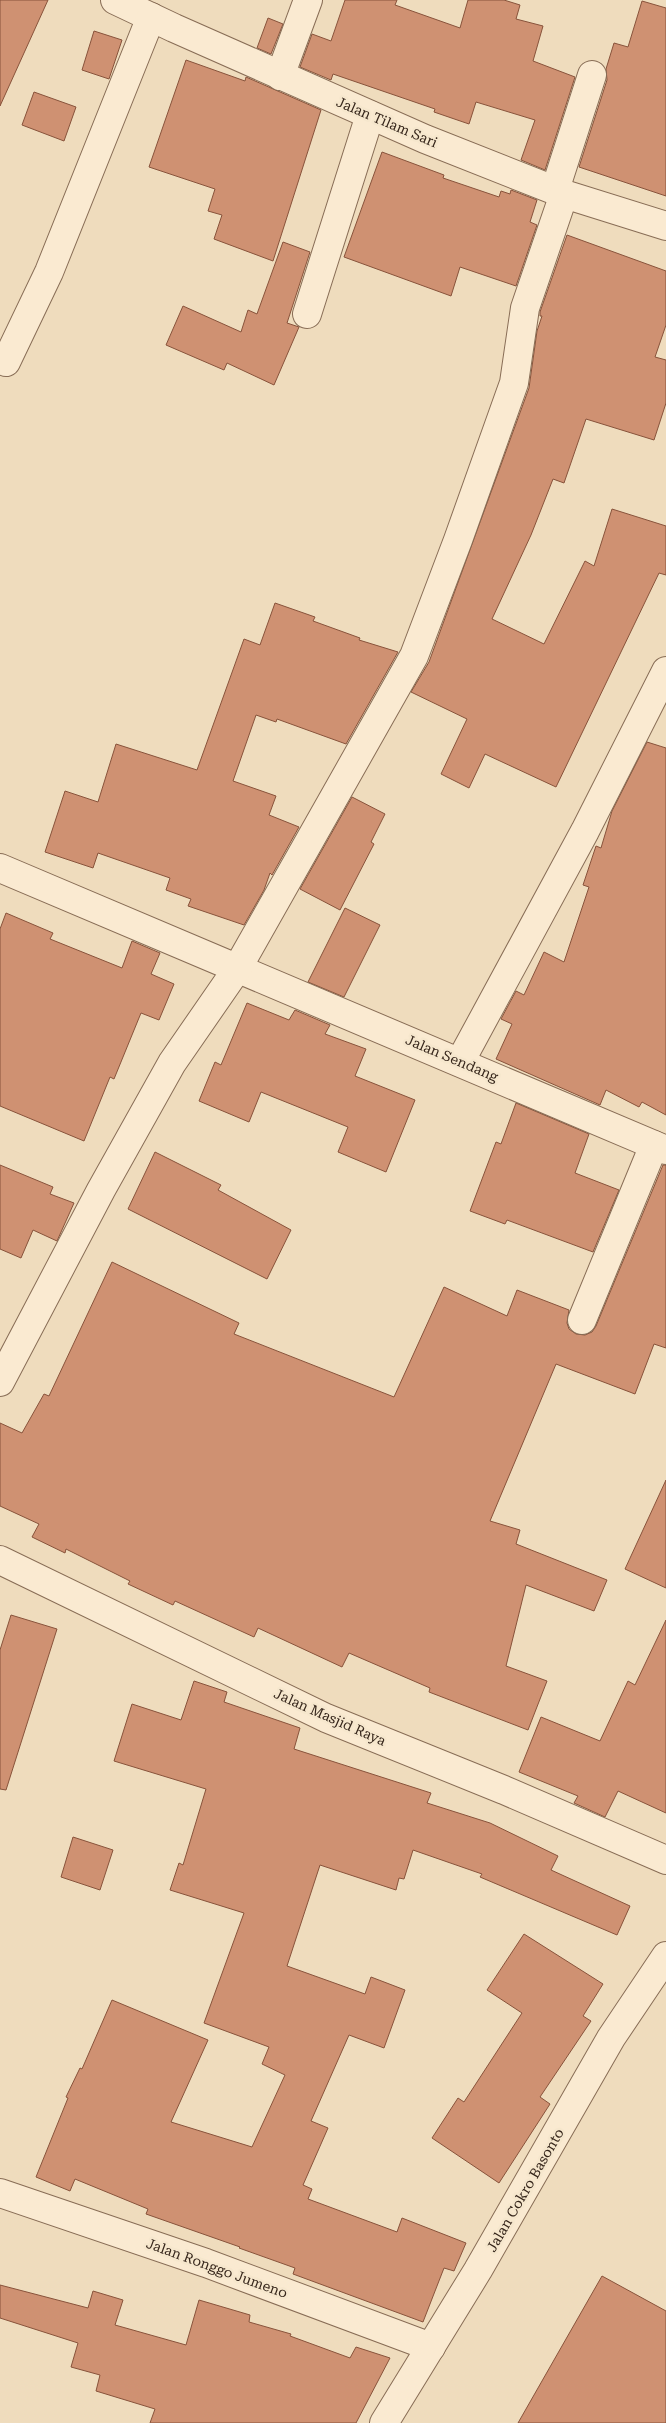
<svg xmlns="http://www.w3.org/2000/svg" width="666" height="2423" font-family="'Roboto Serif',serif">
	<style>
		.building { fill: #cf9172; stroke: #88533b }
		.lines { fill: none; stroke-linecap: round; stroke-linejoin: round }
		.minor-casing { stroke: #886d56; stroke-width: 30 }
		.tertiary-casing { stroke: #886d56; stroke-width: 30 }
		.minor { stroke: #faead1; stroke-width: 28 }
		.tertiary { stroke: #faead1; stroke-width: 28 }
		.labels { text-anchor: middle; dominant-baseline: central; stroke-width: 5; stroke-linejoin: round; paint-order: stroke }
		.street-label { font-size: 14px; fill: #36261b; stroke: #f6e7cd }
	</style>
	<rect width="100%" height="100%" fill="#efdcbd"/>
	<!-- building -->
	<g class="building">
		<path d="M0 0H48L0 106Z"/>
		<path d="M345 0H397L395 5 460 28 468 0H504L520 5 516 19 543 26 533 61 575 77 545 170 521 160 535 120 476 102 469 124 434 112 435 109 333 74 331 80 300 67 312 34 331 41Z"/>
		<path d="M642 1 666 8V196L579 167 607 80 606 69 614 43 628 47Z"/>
		<path d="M268 18 283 24 271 54 257 48Z"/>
		<path d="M94 31 122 40 109 79 82 70Z"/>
		<path d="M186 60 245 81 246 77 321 110 273 261 214 239 222 215 208 211 215 189 149 167Z"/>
		<path d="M34 92 76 107 64 141 22 125Z"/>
		<path d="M382 152 444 175 443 178 499 197 501 191 510 194 511 190 537 200 530 222 537 225 516 286 460 267 451 296 344 257Z"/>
		<path d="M567 235 666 271V325L655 357 666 360V403L654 440 586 419 564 483 553 479 531 535 492 619 544 644 585 561 594 566 612 509 666 526V575L659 573 556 787 485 754 469 788 441 774 467 719 411 692 429 662 529 388 537 331 542 316H540V312Z"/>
		<path d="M283 242 310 252 287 323 299 327 274 385 227 363 224 370 166 345 183 306 241 332 248 310 257 314Z"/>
		<path d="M275 603 315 617 313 621 360 638 359 640 398 652 346 744 277 719 276 722 256 715 233 781 276 796 269 815 299 827 272 875 270 873 264 890 244 925 188 906 191 899 166 890 170 878 98 853 93 868 45 852 65 791 98 802 116 744 197 770 244 639 260 645Z"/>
		<path d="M647 742 666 748V1115L642 1102 639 1107 606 1090 600 1105 496 1059 512 1024 501 1019 516 991 524 995 544 952 564 962 589 887 583 885 596 846 601 848 612 811Z"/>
		<path d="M352 797 385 814 371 842 374 844 340 910 300 889Z"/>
		<path d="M345 908 380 925 344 997 308 982Z"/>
		<path d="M6 913 53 933 50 939 122 968 132 941 160 953 151 974 174 984 159 1020 141 1013 114 1079 110 1077 84 1141 0 1106V929Z"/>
		<path d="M247 1003 289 1020 295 1010 330 1025 325 1034 366 1049 355 1076 415 1100 386 1172 338 1152 348 1127 261 1092 249 1122 199 1101 215 1062 221 1065Z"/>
		<path d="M516 1103 589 1134 575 1173 619 1190 593 1252 507 1220 505 1224 470 1211 496 1142 501 1144Z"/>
		<path d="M155 1152 221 1185 218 1190 291 1230 267 1279 128 1209Z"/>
		<path d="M0 1165 53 1187 50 1194 74 1203 57 1241 33 1230 21 1258 0 1249Z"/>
		<path d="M663 1165H666V1348L654 1344 635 1394 556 1364 490 1521 520 1530 516 1544 607 1580 594 1611 526 1585 506 1666 547 1681 528 1730 429 1692 430 1688 349 1653 342 1667 258 1628 254 1637 175 1601 173 1605 128 1584 130 1581 66 1549 65 1553 32 1537 39 1524 0 1506V1423L22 1433 44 1394 49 1396 112 1262 239 1323 234 1334 394 1397 444 1287 507 1316 517 1290 569 1310 567 1323 569 1329 576 1334 585 1335 592 1332 596 1326Z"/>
		<path d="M666 1480V1588L625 1569Z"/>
		<path d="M11 1615 57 1629 6 1790 0 1789V1650Z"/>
		<path d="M666 1620V1813L618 1791 605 1817 574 1803 578 1796 519 1772 541 1717 600 1741 628 1681 635 1685Z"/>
		<path d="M194 1681 227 1692 224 1702 300 1728 294 1749 431 1793 427 1803 490 1823 558 1856 551 1870 630 1906 617 1935 480 1877 482 1874 413 1850 404 1879 399 1878 396 1890 320 1865 287 1966 365 1994 371 1977 405 1990 384 2048 349 2035 311 2121 328 2128 303 2185 312 2189 308 2199 397 2232 402 2218 466 2243 454 2271 444 2268 423 2322 293 2274 295 2268 239 2248 240 2247 146 2214 148 2209 75 2179 70 2191 36 2177 68 2098 66 2097 80 2068 82 2069 112 2000 208 2040 171 2122 252 2147 285 2075 262 2064 269 2047 204 2023 244 1913 170 1890 179 1863 183 1865 206 1789 114 1761 132 1704 181 1720Z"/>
		<path d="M73 1837 113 1850 100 1890 61 1877Z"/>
		<path d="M524 1934 603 1984 583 2016 591 2021 540 2097 550 2104 499 2183 432 2138 458 2098 464 2102 522 2013 487 1990Z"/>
		<path d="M602 2276 666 2311V2423H518Z"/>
		<path d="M0 2285 88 2308 93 2291 123 2300 115 2325 186 2345 199 2300 250 2315 249 2322 291 2334 290 2336 350 2358 356 2347 390 2358 356 2423H150L155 2409 96 2391 100 2375 71 2367 78 2343 0 2318Z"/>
	</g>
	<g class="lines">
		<!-- minor casing -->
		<g class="minor-casing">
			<g id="minor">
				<path d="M115 0 174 28 425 139 564 194 666 226"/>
				<path d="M280 76 308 0"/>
				<path d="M555 190 592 75"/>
				<path d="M307 314 370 115"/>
				<path d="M6 362 49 272 151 17"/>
				<path d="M0 868 666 1150"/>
				<path d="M460 1062 585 831 666 671"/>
				<path d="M582 1320 654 1145"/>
				<path d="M0 1382 101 1190 172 1063 237 969 414 656 458 540 514 383 525 308 564 194"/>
				<path d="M0 1560 326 1718 504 1790 666 1860"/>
				<path d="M0 2193 206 2263 431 2347"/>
			</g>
		</g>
		<!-- tertiary casing -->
		<g class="tertiary-casing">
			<path id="tertiary" d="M384 2423 478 2270 611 2038 666 1956"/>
		</g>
		<!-- minor -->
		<use href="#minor" class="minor"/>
		<!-- tertiary -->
		<use href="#tertiary" class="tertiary"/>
	</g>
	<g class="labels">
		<!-- street labels -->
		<g class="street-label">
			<text transform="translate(387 122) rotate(23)">Jalan Tilam Sari</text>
			<text transform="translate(452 1058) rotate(23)">Jalan Sendang</text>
			<text transform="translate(330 1717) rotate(24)">Jalan Masjid Raya</text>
			<text transform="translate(525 2190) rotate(-60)">Jalan Cokro Basonto</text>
			<text transform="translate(217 2268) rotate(20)">Jalan Ronggo Jumeno</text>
		</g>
	</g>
</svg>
